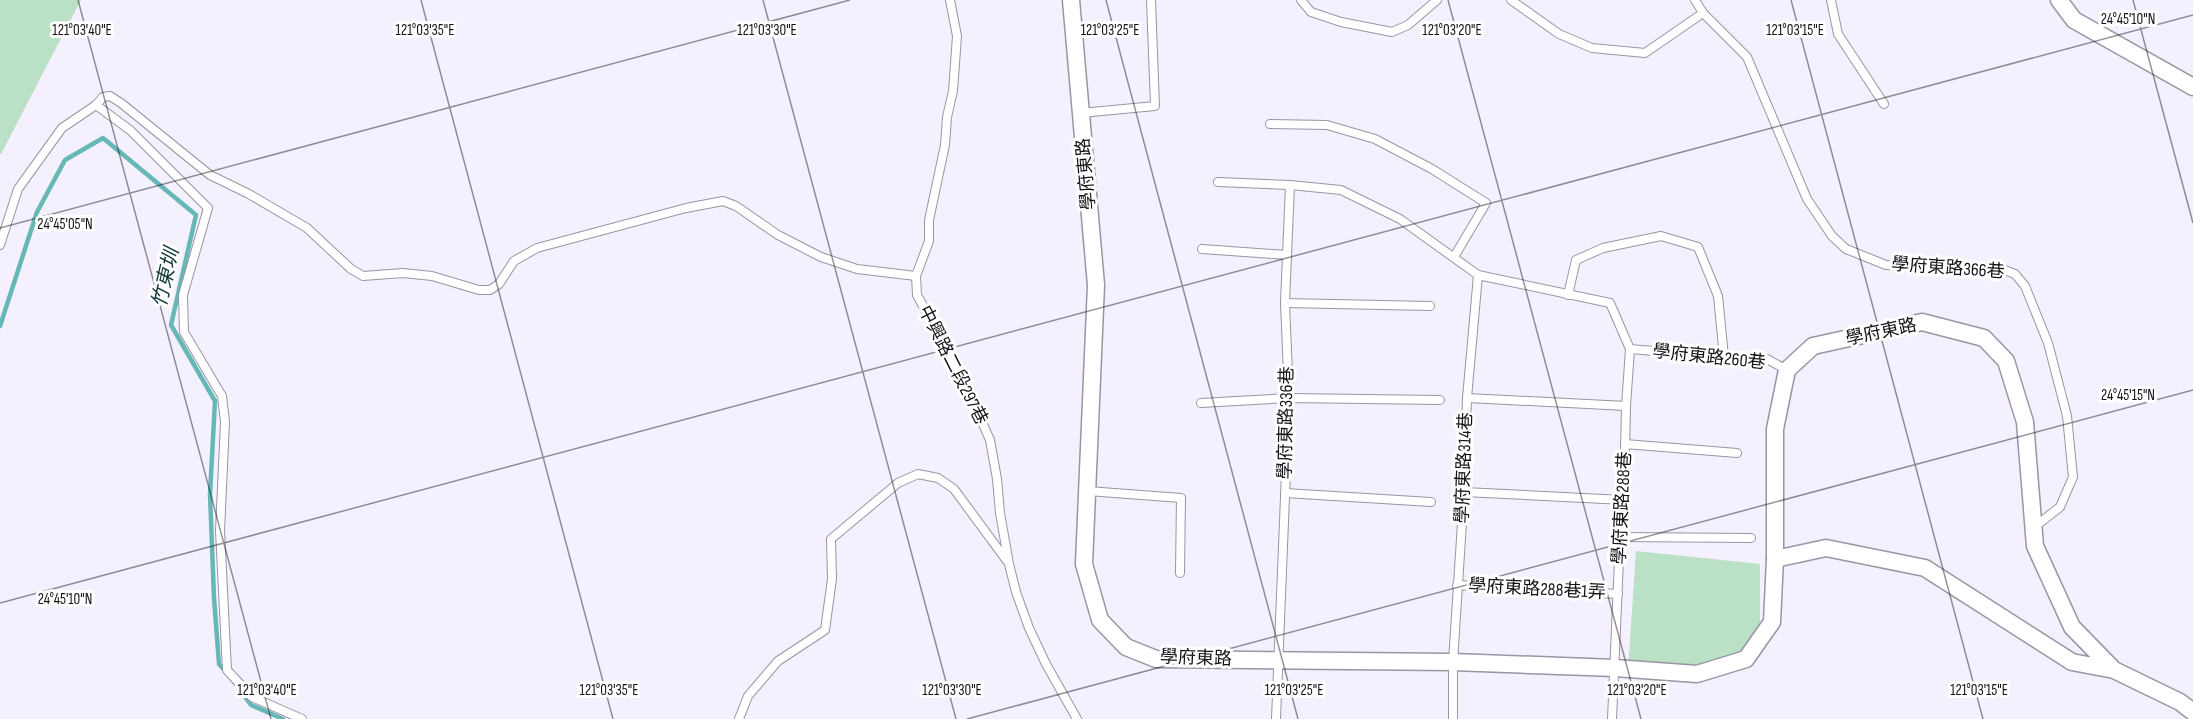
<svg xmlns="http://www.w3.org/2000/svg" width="2193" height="719" font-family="'Sofia Sans Condensed','Noto Sans TC',sans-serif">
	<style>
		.green { fill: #bae0c6 }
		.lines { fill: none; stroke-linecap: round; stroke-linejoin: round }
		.stream { stroke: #66b8b7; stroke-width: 4.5 }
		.lane-casing { stroke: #9a94a4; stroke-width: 10 }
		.street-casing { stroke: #9a94a4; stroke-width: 19 }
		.lane { stroke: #fff; stroke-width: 8 }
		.street { stroke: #fff; stroke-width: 16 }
		.ticks { fill: none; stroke: #141117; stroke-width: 1.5; stroke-opacity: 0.45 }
		.labels { text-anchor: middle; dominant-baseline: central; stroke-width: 6; stroke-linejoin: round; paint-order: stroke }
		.street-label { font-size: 18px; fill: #141117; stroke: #fff }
		.water-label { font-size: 20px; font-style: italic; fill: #0f3737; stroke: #fff }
		.ticks-label { font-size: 15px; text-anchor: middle; fill: #141117; stroke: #fff; stroke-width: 6; stroke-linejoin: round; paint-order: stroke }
	</style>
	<rect width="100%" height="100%" fill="#f5f0fe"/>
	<!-- green -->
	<g class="green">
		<path d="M0 0H81L1 154H0Z"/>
		<path d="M1636 551 1760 564V641L1717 675 1628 670Z"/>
	</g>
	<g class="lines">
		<!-- stream -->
		<g class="stream">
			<path d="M0 326 37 212 65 160 103 138 196 215 171 325 215 401 210 494 214 598 219 664 227 673"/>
			<path d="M234 682 251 705 283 719"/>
		</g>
		<!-- lane casing -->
		<g class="lane-casing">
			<g id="lane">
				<path d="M950 0 957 36 953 91 947 117 945 145 929 220V241L916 276 917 295 962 377 990 440 997 479 1000 513 1009 564 1016 592 1029 628 1046 664 1077 719"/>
				<path d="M1301 0 1311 12 1341 22 1392 32 1408 25 1437 0"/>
				<path d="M1511 0 1559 34 1592 48 1645 53 1703 13"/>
				<path d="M1695 0 1703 13 1747 57 1807 199 1832 236 1846 249 1886 265 2002 269 2015 274 2025 286 2048 343 2067 416 2073 477 2060 507 2033 528"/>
				<path d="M1831 0 1838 34 1884 104"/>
				<path d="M96 105 103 97 110 96 121 103 210 175 249 194 307 228 351 269 363 276 403 273 432 276 479 290H490L499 284 514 261 537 248 686 208 723 201 736 206 778 235 821 257 857 269 916 276"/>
				<path d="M1081 113 1155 106 1151 0"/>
				<path d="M1270 124 1327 125 1375 139 1432 169 1486 203 1454 257"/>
				<path d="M1218 182 1290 185 1341 190 1400 219 1478 275 1610 303 1630 349 1626 406 1624 500 1620 537 1612 719"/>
				<path d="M0 245 18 189 62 128 96 105 130 130 208 208 183 295 184 332 222 396 225 422 220 531 227 670 252 697 302 719"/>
				<path d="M1202 249 1287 255"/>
				<path d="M1568 295 1576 260 1603 248 1661 236 1698 247 1718 296 1724 357"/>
				<path d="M1285 303 1430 306"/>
				<path d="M1630 349 1724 357 1767 359 1787 370"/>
				<path d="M1467 398 1626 406"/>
				<path d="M1201 403 1289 398 1440 400"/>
				<path d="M1625 444 1737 453"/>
				<path d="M1088 491 1181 498 1180 573"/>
				<path d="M1464 492 1624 500"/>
				<path d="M1285 493 1431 502"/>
				<path d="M1620 537 1751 538"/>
				<path d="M1457 585 1618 594"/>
				<path d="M739 719 748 696 778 661 825 630 832 579 831 539 898 483 918 474 938 478 954 489 1007 561"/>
				<path d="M1276 719 1289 398 1285 303 1290 185"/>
				<path d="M1453 719V662L1464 492 1467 398 1478 275"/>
			</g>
		</g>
		<!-- street casing -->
		<g class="street-casing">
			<g id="street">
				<path d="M1071 0 1096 285 1084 564 1100 620 1126 647 1156 659 1453 662 1615 668 1697 674 1746 659 1772 622 1775 559"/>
				<path d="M2059 0 2074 20 2193 87"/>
				<path d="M2114 670 2072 627 2035 546 2025 422 2006 361 1984 338 1922 322 1813 346 1787 370 1775 429V559L1826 548 1925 568 2072 662 2114 670 2180 702 2193 712"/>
			</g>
		</g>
		<!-- lane -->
		<use href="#lane" class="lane"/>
		<!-- street -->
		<use href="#street" class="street"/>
	</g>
	<!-- ticks -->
	<path class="ticks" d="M78 0 271 719M421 0 613 719M763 0 956 719M1106 0 1298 719M1448 0 1641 719M1791 0 1983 719M2133 0 2193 223M0 228 850 0M0 603 2193 15M967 719 2193 390"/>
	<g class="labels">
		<!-- street labels -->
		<g class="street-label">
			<text transform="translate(1086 174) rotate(-95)">學府東路</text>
			<text transform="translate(1948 268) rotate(4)">學府東路366巷</text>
			<text transform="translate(1881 332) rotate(-12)">學府東路</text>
			<text transform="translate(1709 357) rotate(6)">學府東路260巷</text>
			<text transform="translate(953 365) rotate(63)">中興路二段297巷</text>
			<text transform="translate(1286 423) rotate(-89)">學府東路336巷</text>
			<text transform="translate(1464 468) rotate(-88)">學府東路314巷</text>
			<text transform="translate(1622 508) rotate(-87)">學府東路288巷</text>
			<text transform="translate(1537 589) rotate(3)">學府東路288巷1弄</text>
			<text transform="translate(1196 658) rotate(2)">學府東路</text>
		</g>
		<!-- water labels -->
		<g class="water-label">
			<text transform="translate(166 278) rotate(-77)">竹東圳</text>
		</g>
	</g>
	<g class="ticks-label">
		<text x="2128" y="24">24°45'10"N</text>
		<text x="82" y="35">121°03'40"E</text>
		<text x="425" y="35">121°03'35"E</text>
		<text x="767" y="35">121°03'30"E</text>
		<text x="1110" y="35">121°03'25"E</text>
		<text x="1452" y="35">121°03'20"E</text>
		<text x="1795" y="35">121°03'15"E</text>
		<text x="65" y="229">24°45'05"N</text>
		<text x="2128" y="400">24°45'15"N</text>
		<text x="65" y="604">24°45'10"N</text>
		<text x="267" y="695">121°03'40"E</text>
		<text x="609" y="695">121°03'35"E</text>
		<text x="952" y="695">121°03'30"E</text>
		<text x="1294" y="695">121°03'25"E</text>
		<text x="1637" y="695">121°03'20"E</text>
		<text x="1979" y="695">121°03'15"E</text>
	</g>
</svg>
